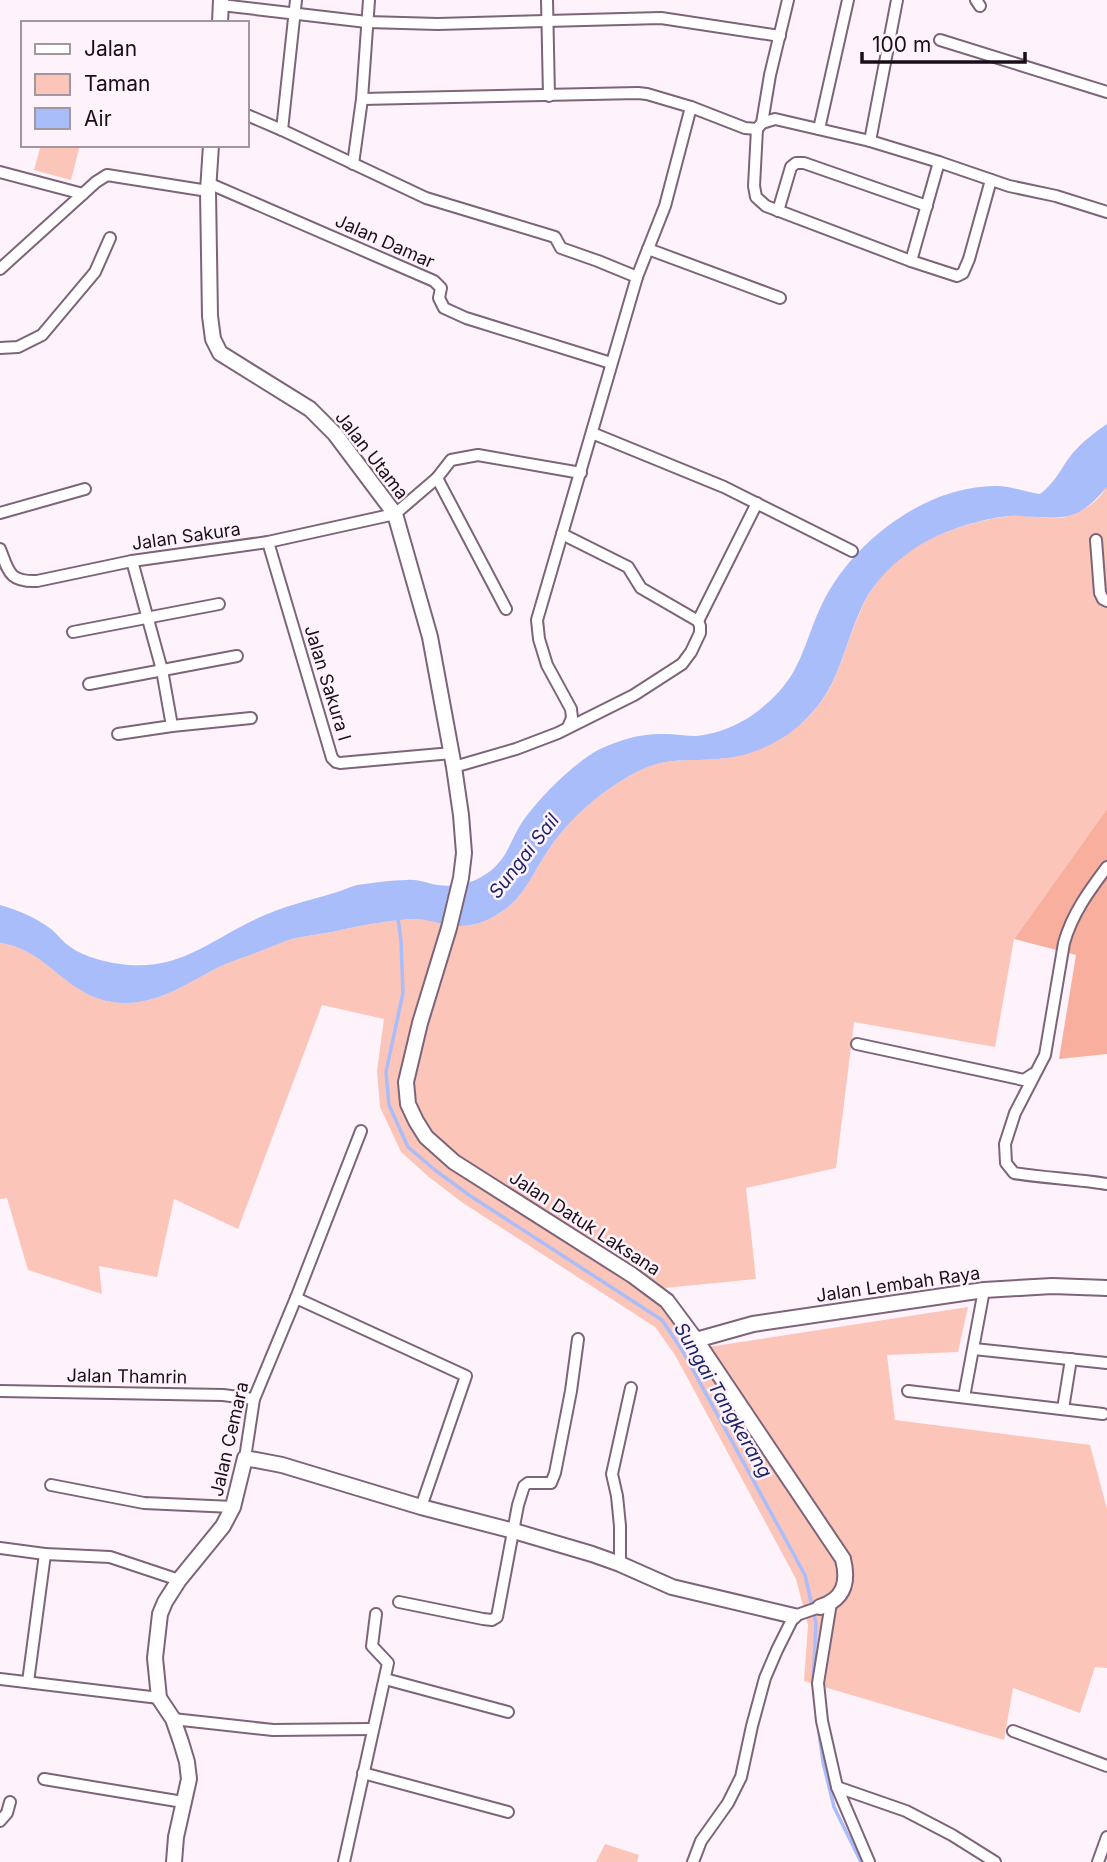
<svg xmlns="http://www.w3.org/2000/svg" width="1107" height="1862" font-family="Inter,sans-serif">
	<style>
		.green { fill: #fcc5b9 }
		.forest { fill: #f8af9e }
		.water { fill: #a9bdfa }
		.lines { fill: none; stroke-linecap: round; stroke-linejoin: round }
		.stream { stroke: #a9bdfa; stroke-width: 3.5 }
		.minor-casing { stroke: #7d6479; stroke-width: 14 }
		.tertiary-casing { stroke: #7d6479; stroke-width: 18 }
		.minor { stroke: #fff; stroke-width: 10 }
		.tertiary { stroke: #fff; stroke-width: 14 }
		.labels { text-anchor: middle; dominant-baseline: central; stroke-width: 5; stroke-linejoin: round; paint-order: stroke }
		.street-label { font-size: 18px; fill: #190f18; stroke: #fef2fb }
		.water-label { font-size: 19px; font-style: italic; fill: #1b256a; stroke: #fef2fb }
	</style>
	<rect width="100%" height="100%" fill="#fef2fb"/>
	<!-- green -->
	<g class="green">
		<path d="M41 145H80L71 180 34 170Z"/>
		<path d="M1107 487V809L1014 939 995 1047 854 1022 836 1168 746 1188 756 1279 665 1288 708 1347 968 1307 958 1352 887 1355 895 1420 1090 1445 1107 1509V1668L1095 1667 1080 1713 1013 1688 1004 1740 804 1681 808 1625 796 1579 675 1355 655 1327 463 1203 429 1177 401 1152 380 1107 377 1071 384 1019 322 1005 238 1229 174 1199 157 1277 99 1266 102 1294 28 1270 7 1198 0 1199V943C50 949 68 1002 124 1003 158 1004 188 983 217 968 231 961 246 957 261 951 271 947 281 942 292 939 305 936 319 934 332 932 358 926 384 921 411 919 427 918 441 924 457 926 473 927 488 921 501 912 525 897 533 872 549 849 570 818 600 792 633 774 666 756 683 762 717 759 748 757 778 744 802 723 839 690 841 654 860 612 870 587 889 566 910 551 935 533 980 519 1011 516 1026 514 1042 519 1058 518 1068 518 1086 509 1094 502 1099 498 1103 492 1107 487Z"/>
		<path d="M605 1844 639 1855 637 1862H596Z"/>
	</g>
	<!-- forest -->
	<path class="forest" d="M1107 809V1054L1059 1059 1076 955 1014 939Z"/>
	<!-- water -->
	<path class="water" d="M1107 424V487C1084 513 1073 520 1038 517 1029 517 1020 515 1011 516 981 518 935 533 911 551 889 566 870 587 860 611 841 654 839 689 802 723 779 744 749 757 717 759 683 762 666 756 633 774 600 792 570 818 549 849 533 872 525 897 501 912 488 921 473 927 457 926 441 925 427 918 411 919 384 921 358 926 332 932 319 934 305 936 292 939 282 942 271 947 261 951 246 957 231 961 217 968 188 983 158 1004 124 1003 67 1002 50 949 0 943V905C18 910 35 917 51 929 57 934 62 941 69 946 85 958 109 963 128 965 182 969 211 940 256 919 281 907 307 901 334 893 341 891 350 887 357 885 372 883 392 880 407 880 416 879 424 882 432 884 451 888 470 885 486 874 509 859 510 838 525 818 542 795 573 764 598 750 618 740 642 733 665 734 675 734 686 736 696 736 720 734 746 722 764 706 802 675 803 644 822 604 852 542 926 485 997 486 1011 486 1026 492 1040 494 1055 483 1061 468 1072 454 1082 442 1094 433 1107 424Z"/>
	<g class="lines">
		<!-- stream -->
		<g class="stream">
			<path d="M398 918 401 941 403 993 386 1072 389 1105 408 1147 435 1170 469 1195 662 1320 682 1350 805 1575 816 1623 813 1686"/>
			<path d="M819 1732 823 1762 834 1807 861 1862"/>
		</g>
		<!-- minor casing -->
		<g class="minor-casing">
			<g id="minor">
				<path d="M547 0 549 96"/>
				<path d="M976 0 980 6"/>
				<path d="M221 5 367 22 438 24 661 18 780 36"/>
				<path d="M940 40 1107 92"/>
				<path d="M362 99 638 93 647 94 691 107 665 206 637 277 537 620 539 639 547 665 571 709 572 718 568 727"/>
				<path d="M691 107 745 128 757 129 762 123 770 75 788 0"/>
				<path d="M247 115 282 130 426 198 555 237 561 248 598 261 637 277"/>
				<path d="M762 123 775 119 870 141 939 162 1009 186 1056 196 1107 212"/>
				<path d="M757 129 754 186 756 197 766 206 911 261 957 276 963 273 969 259 991 180"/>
				<path d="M819 129 848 0"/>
				<path d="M282 130 296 0"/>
				<path d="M870 141 897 0"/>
				<path d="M353 164 362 99 369 0"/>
				<path d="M0 172 83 194"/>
				<path d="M208 183 434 281 441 288 439 298 444 308 466 318 611 363"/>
				<path d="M778 211 791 167 796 163H804L927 206"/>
				<path d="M648 249 780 298"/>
				<path d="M911 261 939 162"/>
				<path d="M0 269 96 182 107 175 208 191"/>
				<path d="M0 348 18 347 42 335 95 272 110 238"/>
				<path d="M592 433 724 487 852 551"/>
				<path d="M437 478 506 609"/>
				<path d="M0 513 85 489"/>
				<path d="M1096 540 1100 593 1103 599 1107 601"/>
				<path d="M268 542 332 758 336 762 340 763 452 753"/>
				<path d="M0 549C9 572 9 582 37 581L132 561 268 542 395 514 437 478 451 460 478 455 581 473"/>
				<path d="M698 621 757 503"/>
				<path d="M73 632 219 604"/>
				<path d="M89 684 237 656"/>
				<path d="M172 726 251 718"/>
				<path d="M118 734 172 726 162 670 132 561"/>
				<path d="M454 767 516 749 558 733 634 695 682 664 691 652 700 633V626L698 621 641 588 628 567 562 534"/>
				<path d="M1107 867C1089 891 1072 914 1064 943L1045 1055 1015 1113 1005 1144 1006 1163 1014 1173C1045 1178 1076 1179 1107 1184"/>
				<path d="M857 1044 1024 1080 1033 1074"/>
				<path d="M296 1298 466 1376 421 1507"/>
				<path d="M974 1349 1107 1363"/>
				<path d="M0 1391 223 1395 254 1399"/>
				<path d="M908 1391 1103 1414"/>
				<path d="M964 1397 984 1290"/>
				<path d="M1063 1409 1071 1359"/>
				<path d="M245 1458 254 1399 296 1298 361 1131"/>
				<path d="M51 1485 144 1503 233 1507"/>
				<path d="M0 1548 45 1554 110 1557 179 1580"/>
				<path d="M620 1564V1526L617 1496 612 1474 631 1388"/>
				<path d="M399 1602 483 1619 492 1620 497 1617 518 1505 524 1486 528 1483H551L555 1473 571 1391 578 1339"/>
				<path d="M831 1603 818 1683 822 1721 837 1787 869 1862"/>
				<path d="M0 1679 159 1698"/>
				<path d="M385 1679 508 1712"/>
				<path d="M28 1682 45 1554"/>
				<path d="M173 1719 273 1730 372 1729"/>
				<path d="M1013 1731 1107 1766"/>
				<path d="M363 1773 508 1812"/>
				<path d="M44 1779 183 1802"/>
				<path d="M837 1787 906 1811 952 1835 995 1862"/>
				<path d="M0 1821 7 1813 10 1802"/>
				<path d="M344 1862 388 1663 372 1646 376 1614"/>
				<path d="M693 1862 701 1841 728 1803 741 1777 752 1726 765 1678 777 1650 794 1616 820 1607"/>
				<path d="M1098 1862 1107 1837"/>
			</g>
		</g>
		<!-- tertiary casing -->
		<g class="tertiary-casing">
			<g id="tertiary">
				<path d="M220 23 221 0"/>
				<path d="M211 145 208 191 210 316 213 339 220 353 310 409 335 434 395 514 430 637 454 767 461 815 464 853 461 878 449 928 420 1023 406 1082 408 1104 416 1121 426 1137 454 1162 632 1275 667 1301 696 1340 843 1559C849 1583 844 1599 820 1607"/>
				<path d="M696 1340 753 1324 984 1290 1052 1286 1107 1288"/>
				<path d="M174 1862 176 1837 189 1779 187 1762 181 1742 173 1719 159 1698 155 1658 160 1614 165 1602 179 1580 223 1526 233 1507 245 1458 282 1465 421 1507 514 1531 592 1554 620 1564 672 1587 794 1616"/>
			</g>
		</g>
		<!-- minor -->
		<use href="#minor" class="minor"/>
		<!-- tertiary -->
		<use href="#tertiary" class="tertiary"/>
	</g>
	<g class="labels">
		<!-- street labels -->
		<g class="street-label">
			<text transform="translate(385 241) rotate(24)">Jalan Damar</text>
			<text transform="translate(372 455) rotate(52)">Jalan Utama</text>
			<text transform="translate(186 536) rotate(-8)">Jalan Sakura</text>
			<text transform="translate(328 683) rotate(73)">Jalan Sakura I</text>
			<text transform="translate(585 1223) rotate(33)">Jalan Datuk Laksana</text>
			<text transform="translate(898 1284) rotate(-8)">Jalan Lembah Raya</text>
			<text transform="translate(127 1376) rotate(1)">Jalan Thamrin</text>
			<text transform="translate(229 1439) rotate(-77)">Jalan Cemara</text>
		</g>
		<!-- water labels -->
		<g class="water-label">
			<text transform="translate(524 856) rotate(-52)">Sungai Sail</text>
			<text transform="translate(723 1400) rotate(60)">Sungai Tangkerang</text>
		</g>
	</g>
	<!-- legend -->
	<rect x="21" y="21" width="228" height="126" fill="#fef2fb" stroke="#a297a0" stroke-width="2"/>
	<rect x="35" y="44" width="35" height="10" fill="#ffffff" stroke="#a297a0" stroke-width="2"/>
	<text x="84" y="56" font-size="21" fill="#190f18">Jalan</text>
	<rect x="35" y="74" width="35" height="21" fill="#fcc5b9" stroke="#a297a0" stroke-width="2"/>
	<text x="84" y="91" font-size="21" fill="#190f18">Taman</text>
	<rect x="35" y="108" width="35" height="21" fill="#a9bdfa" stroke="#a297a0" stroke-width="2"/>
	<text x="84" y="126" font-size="21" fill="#190f18">Air</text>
	<!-- scale -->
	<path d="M862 52v10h163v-10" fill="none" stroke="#190f18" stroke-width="3.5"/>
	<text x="872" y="52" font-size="21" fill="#190f18" stroke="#fef2fb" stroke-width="5" paint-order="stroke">100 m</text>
</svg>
